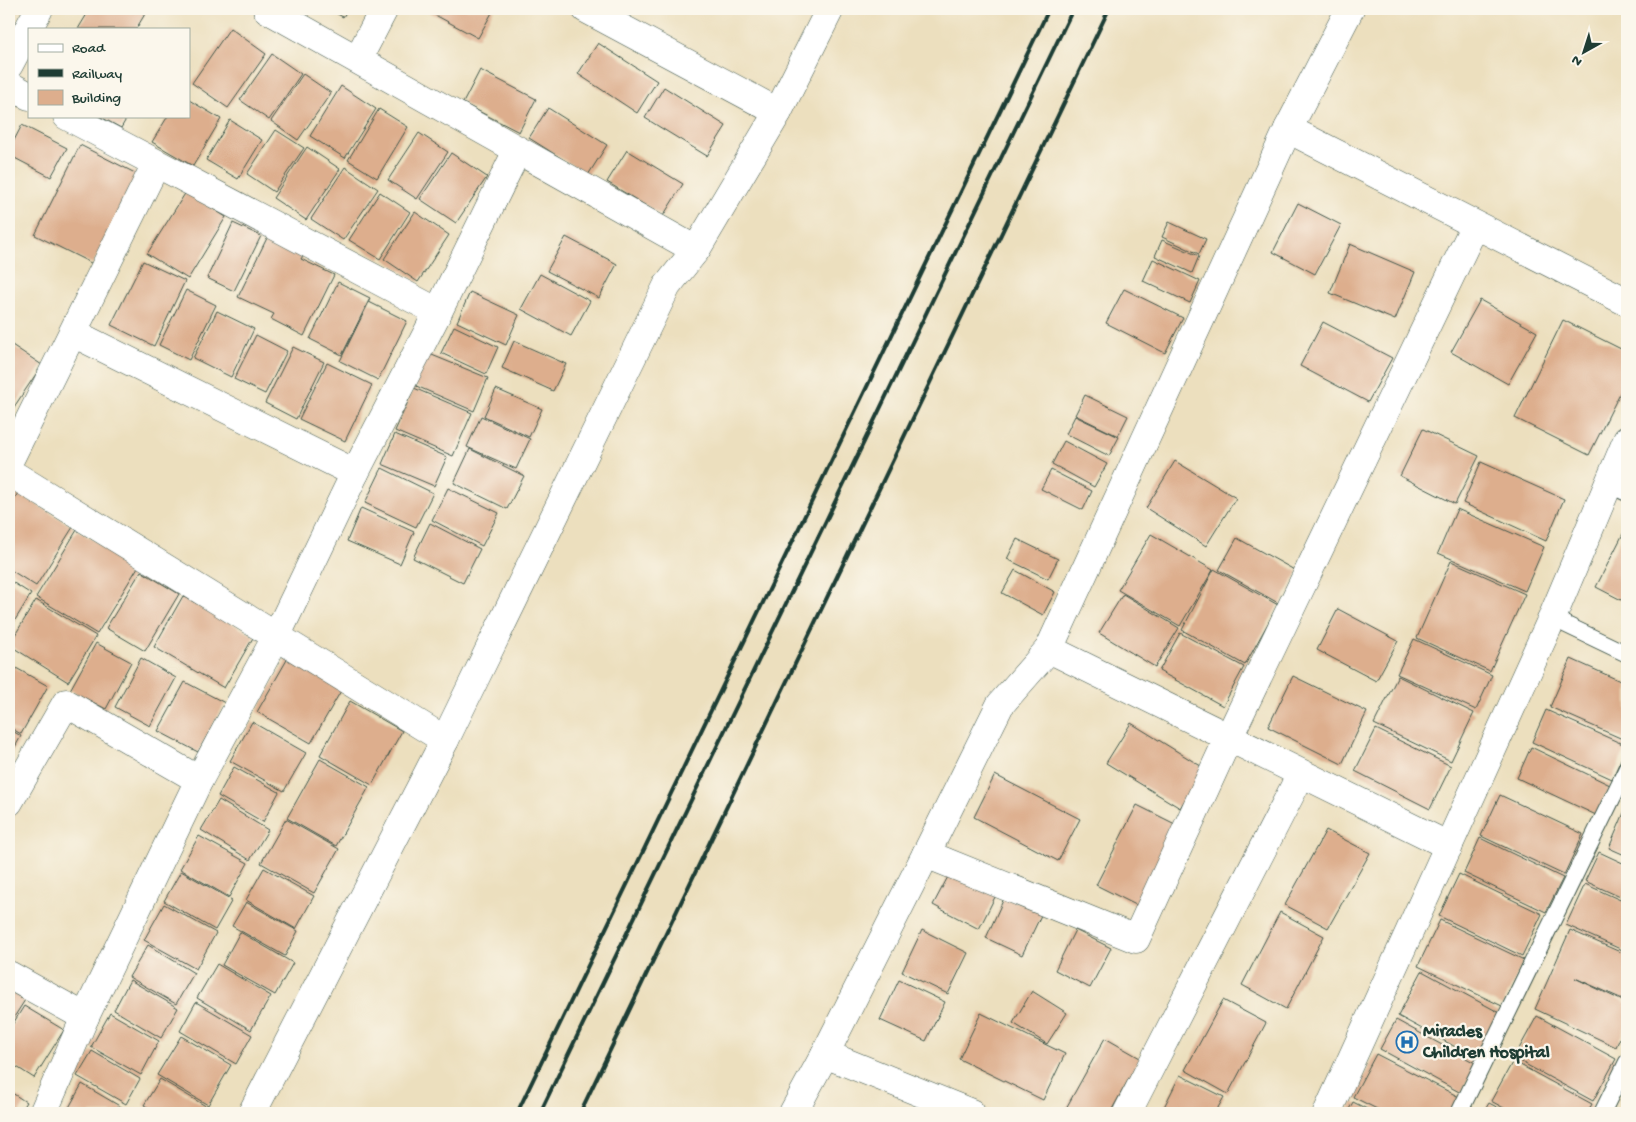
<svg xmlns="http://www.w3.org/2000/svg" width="1636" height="1122" font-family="'Gochi Hand',sans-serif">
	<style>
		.building { fill: #ddae8d }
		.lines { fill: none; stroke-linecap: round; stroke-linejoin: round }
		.lane-casing { stroke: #3e5549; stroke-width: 18 }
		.street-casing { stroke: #3e5549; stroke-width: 29 }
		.lane { stroke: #fff; stroke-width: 16 }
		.street { stroke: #fff; stroke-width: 28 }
		.rail { stroke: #1f3d34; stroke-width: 4 }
		.labels { text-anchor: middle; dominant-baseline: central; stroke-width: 4.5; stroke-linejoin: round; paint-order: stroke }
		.poi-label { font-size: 18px; font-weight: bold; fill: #1f3d34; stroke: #fbf7ec; text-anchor: start }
	</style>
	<rect width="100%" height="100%" fill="#fbf7ec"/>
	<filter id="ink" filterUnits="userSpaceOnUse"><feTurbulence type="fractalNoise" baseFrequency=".02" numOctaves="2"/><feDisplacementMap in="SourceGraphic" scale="10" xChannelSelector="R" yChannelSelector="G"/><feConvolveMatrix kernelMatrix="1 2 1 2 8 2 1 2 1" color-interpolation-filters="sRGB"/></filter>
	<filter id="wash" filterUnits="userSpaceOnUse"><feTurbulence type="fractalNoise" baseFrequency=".0096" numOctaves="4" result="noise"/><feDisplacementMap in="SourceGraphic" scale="20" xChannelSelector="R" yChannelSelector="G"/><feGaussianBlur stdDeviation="1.12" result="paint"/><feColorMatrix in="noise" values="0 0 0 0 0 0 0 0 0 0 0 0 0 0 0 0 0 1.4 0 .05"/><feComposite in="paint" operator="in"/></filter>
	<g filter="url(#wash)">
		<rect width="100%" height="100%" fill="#ecdfbe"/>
		<g id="blocks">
			<!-- building -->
			<g class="building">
				<path d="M90 9H148L136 29H78Z"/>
				<path d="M328 9H348L343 17Z"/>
				<path d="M424 9H494L478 38Z"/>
				<path d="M230 28 266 54 228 108 192 83Z"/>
				<path d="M598 43 657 81 637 113 578 74Z"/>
				<path d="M272 54 301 74 269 120 240 100Z"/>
				<path d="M480 70 536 99 519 132 463 103Z"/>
				<path d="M303 74 331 93 298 140 271 121Z"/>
				<path d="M341 86 376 109 345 158 310 136Z"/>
				<path d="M664 87 726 126 707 156 645 118Z"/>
				<path d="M189 100 221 119 193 166 152 142 168 116H189Z"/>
				<path d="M548 108 607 145 588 175 529 138Z"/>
				<path d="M379 109 408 127 377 178 348 160Z"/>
				<path d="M99 116H128L121 128Z"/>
				<path d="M230 120 262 140 238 179 206 160Z"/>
				<path d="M22 125 67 148 51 177 9 155V150Z"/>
				<path d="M276 130 304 148 274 192 247 174Z"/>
				<path d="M419 133 448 152 417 199 388 180Z"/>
				<path d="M80 145 137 174 93 264 35 235Z"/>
				<path d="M307 147 340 169 306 220 273 198Z"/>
				<path d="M627 150 683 184 663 216 607 182Z"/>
				<path d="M451 153 487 177 456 223 420 199Z"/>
				<path d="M345 167 378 189 343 240 311 219Z"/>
				<path d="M186 192 226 217 188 279 147 254Z"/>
				<path d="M380 192 410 212 380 259 349 240Z"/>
				<path d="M1298 203 1341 225 1315 274 1273 252Z"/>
				<path d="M415 212 449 235 418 282 384 259Z"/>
				<path d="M1169 222 1206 239 1199 254 1162 237Z"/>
				<path d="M233 223 261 236 234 291 207 278Z"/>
				<path d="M268 236 304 254 301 259 334 275 304 336 271 319 274 314 238 297Z"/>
				<path d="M566 237 617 264 599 298 547 271Z"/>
				<path d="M1162 240 1199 256 1192 273 1155 256Z"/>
				<path d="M1350 244 1415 272 1395 320 1330 293Z"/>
				<path d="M1153 259 1200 281 1190 303 1143 281Z"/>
				<path d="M143 261 185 281 154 346 111 325Z"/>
				<path d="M540 274 590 301 571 336 521 309Z"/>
				<path d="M338 282 370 298 342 355 310 339Z"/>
				<path d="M1124 289 1183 318 1165 353 1106 323Z"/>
				<path d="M186 290 216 305 189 360 159 345Z"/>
				<path d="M470 292 519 315 506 345 457 322Z"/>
				<path d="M1480 300 1537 332 1508 384 1451 352Z"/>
				<path d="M369 302 407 321 378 380 340 361Z"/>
				<path d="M217 311 254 329 231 377 193 358Z"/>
				<path d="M1563 320 1627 352V379L1589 455 1515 418Z"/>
				<path d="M1323 322 1392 358 1368 402 1300 366Z"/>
				<path d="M454 326 498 347 486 374 441 353Z"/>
				<path d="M256 335 287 351 265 394 234 379Z"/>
				<path d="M514 341 566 364 553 391 502 368Z"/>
				<path d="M9 343 42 365 12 410 9 407Z"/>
				<path d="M293 347 324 362 296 419 265 403Z"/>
				<path d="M427 353 488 378 474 411 414 385Z"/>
				<path d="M327 363 372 385 345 441 299 419Z"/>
				<path d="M414 388 472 413 453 456 395 431Z"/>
				<path d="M496 389 542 409 529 437 484 416Z"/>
				<path d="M1085 395 1128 416 1118 436 1075 415Z"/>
				<path d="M481 416 530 439 516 469 467 447Z"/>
				<path d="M1075 416 1119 437 1109 456 1066 434Z"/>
				<path d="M1423 429 1479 456 1455 504 1400 476Z"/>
				<path d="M395 434 447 457 434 486 382 464Z"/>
				<path d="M1064 441 1107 464 1094 487 1052 464Z"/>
				<path d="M470 449 524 476 507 509 454 483Z"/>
				<path d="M1175 461 1236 498 1206 546 1146 508Z"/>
				<path d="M1481 462 1564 499 1546 541 1463 503Z"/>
				<path d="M382 468 433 493 416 527 365 503Z"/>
				<path d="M1051 470 1092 491 1083 510 1041 489Z"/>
				<path d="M448 488 499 513 482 546 432 520Z"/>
				<path d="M18 493 73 527 36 586 9 569V507Z"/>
				<path d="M361 508 414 532 400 564 347 541Z"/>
				<path d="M1457 509 1544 547 1525 591 1438 553Z"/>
				<path d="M430 523 480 549 463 583 413 558Z"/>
				<path d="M1627 526V603L1596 587Z"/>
				<path d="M77 530 138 567 97 634 36 597Z"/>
				<path d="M1151 534 1213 570 1180 626 1118 590Z"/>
				<path d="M1237 538 1298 572 1280 604 1219 570Z"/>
				<path d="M1017 539 1058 559 1048 579 1007 559Z"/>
				<path d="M1451 561 1525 594 1490 671 1417 638Z"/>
				<path d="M1214 569 1278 605 1245 665 1182 630Z"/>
				<path d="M1015 570 1055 592 1043 615 1002 593Z"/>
				<path d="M141 571 179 594 145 651 106 628Z"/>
				<path d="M9 580 31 594 9 630Z"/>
				<path d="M1123 594 1179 628 1155 667 1099 633Z"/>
				<path d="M183 596 254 636 224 688 154 647Z"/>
				<path d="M36 600 96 636 68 682 9 645Z"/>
				<path d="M1338 609 1398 641 1376 681 1317 650Z"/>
				<path d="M1180 633 1244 667 1223 706 1159 671Z"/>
				<path d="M1414 639 1492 675 1476 710 1397 674Z"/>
				<path d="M96 643 131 662 106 709 70 690Z"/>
				<path d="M141 658 176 678 150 726 115 707Z"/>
				<path d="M288 658 342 689 311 743 257 712Z"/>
				<path d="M1571 659 1627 684V741L1550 707Z"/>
				<path d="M9 664 48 686 21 734 9 727Z"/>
				<path d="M1293 676 1367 712 1342 764 1268 727Z"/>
				<path d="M1398 676 1474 713 1451 761 1374 724Z"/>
				<path d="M185 682 225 703 198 752 158 731Z"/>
				<path d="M350 701 402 731 372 785 320 755Z"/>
				<path d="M1546 710 1627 746 1612 779 1532 742Z"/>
				<path d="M252 722 306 753 284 791 230 761Z"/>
				<path d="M1131 723 1204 768 1180 808 1106 763Z"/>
				<path d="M9 729 21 736 9 758Z"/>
				<path d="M1376 729 1451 766 1430 809 1355 771Z"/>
				<path d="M1531 747 1610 785 1596 815 1517 778Z"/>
				<path d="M320 759 369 787 336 846 287 818Z"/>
				<path d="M234 767 279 792 263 822 218 796Z"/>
				<path d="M995 775 1080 819 1058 861 974 817Z"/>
				<path d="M1500 795 1583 834 1564 875 1481 836Z"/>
				<path d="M219 800 268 830 250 860 201 830Z"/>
				<path d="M1137 805 1179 826 1138 906 1096 885Z"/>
				<path d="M1627 806V856L1609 848Z"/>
				<path d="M286 819 339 849 314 893 261 863Z"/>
				<path d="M1326 830 1370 853 1328 928 1285 905Z"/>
				<path d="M199 836 248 863 229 897 180 869Z"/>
				<path d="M1480 838 1563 878 1546 912 1464 873Z"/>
				<path d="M1599 852 1627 865V900L1585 881Z"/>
				<path d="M264 868 314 896 296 929 246 900Z"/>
				<path d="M181 871 232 900 215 930 164 901Z"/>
				<path d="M951 871 996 895 979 929 933 905Z"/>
				<path d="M1459 874 1542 914 1522 956 1439 916Z"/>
				<path d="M1585 884 1627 903V952L1566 925Z"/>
				<path d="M1005 896 1042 913 1022 955 986 938Z"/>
				<path d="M246 902 298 931 285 956 232 926Z"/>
				<path d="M164 904 216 933 196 969 144 940Z"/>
				<path d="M1280 912 1324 936 1286 1009 1242 985Z"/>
				<path d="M1440 920 1524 960 1502 1006 1418 966Z"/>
				<path d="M922 930 968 953 948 994 902 972Z"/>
				<path d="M1075 930 1111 948 1090 988 1055 970Z"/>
				<path d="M1570 930 1627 955V1001L1575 978 1627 1003V1022L1616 1047 1535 1009Z"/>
				<path d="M240 932 293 963 275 995 222 965Z"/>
				<path d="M148 945 194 973 176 1004 129 977Z"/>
				<path d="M217 964 271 996 251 1030 197 998Z"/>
				<path d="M1422 971 1500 1013 1476 1058 1398 1016Z"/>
				<path d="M130 980 178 1008 161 1038 114 1010Z"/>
				<path d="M899 980 945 1002 926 1041 880 1020Z"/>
				<path d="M9 991 25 1000 9 1025Z"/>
				<path d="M1032 991 1067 1013 1047 1044 1013 1023Z"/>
				<path d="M1223 1000 1266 1023 1228 1094 1185 1070Z"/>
				<path d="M196 1002 252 1035 236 1064 180 1031Z"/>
				<path d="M24 1006 64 1030 34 1078 9 1062V1030Z"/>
				<path d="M110 1013 159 1041 141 1075 91 1047Z"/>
				<path d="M981 1013 1065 1054 1043 1100 959 1059Z"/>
				<path d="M1537 1016 1616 1059 1593 1101 1514 1058Z"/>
				<path d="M1396 1020 1477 1064 1461 1093 1380 1049Z"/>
				<path d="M181 1036 231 1065 208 1105 157 1075Z"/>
				<path d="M1105 1038 1140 1058 1110 1113H1071L1065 1110Z"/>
				<path d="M92 1051 140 1079 126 1104 77 1076Z"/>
				<path d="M1376 1054 1461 1098 1453 1113H1385L1353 1097Z"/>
				<path d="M1513 1061 1592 1104 1587 1113H1513L1491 1101Z"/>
				<path d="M1180 1075 1224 1097 1215 1113H1161Z"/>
				<path d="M160 1079 209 1108 206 1113H157L144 1105Z"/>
				<path d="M82 1084 123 1108 120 1113H66Z"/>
				<path d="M9 1091 26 1102 19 1113H9Z"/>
				<path d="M1353 1102 1375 1113H1347Z"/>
				<path d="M1489 1103 1508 1113H1483Z"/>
			</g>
		</g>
	</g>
	<g filter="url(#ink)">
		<use href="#blocks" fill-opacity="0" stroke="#3e5549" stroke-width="1"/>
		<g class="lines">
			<!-- lane casing -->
			<g class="lane-casing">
				<g id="lane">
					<path d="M1608 484 1627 493"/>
					<path d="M1552 618 1627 654"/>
					<path d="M1459 1113 1627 768"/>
					<path d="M1602 1113 1627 1062"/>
				</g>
			</g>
			<!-- street casing -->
			<g class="street-casing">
				<g id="street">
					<path d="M267 9 696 250"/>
					<path d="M586 9 778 112"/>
					<path d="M358 59 384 9"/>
					<path d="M9 65 39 9"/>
					<path d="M9 85 29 96"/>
					<path d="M67 116 438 312"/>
					<path d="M1288 129 1627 302"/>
					<path d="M73 333 355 473"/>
					<path d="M9 461 156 164"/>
					<path d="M9 472 445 740"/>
					<path d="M1049 649 1449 846"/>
					<path d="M9 802 66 703 199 780"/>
					<path d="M926 854 1136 939 1228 739 1475 225"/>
					<path d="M9 975 85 1017"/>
					<path d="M825 1054 971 1113"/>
					<path d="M43 1113 85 1017 199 780 276 637 355 473 438 312 517 151"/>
					<path d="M252 1113 445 740 667 286 696 250 778 112 830 9"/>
					<path d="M793 1113 825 1054 926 854 1000 705 1049 649 1288 129 1350 9"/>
					<path d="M1127 1113 1301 774"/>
					<path d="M1327 1113 1552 618 1627 440"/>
				</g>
			</g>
			<!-- lane -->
			<use href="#lane" class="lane"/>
			<!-- street -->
			<use href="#street" class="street"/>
			<!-- rail -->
			<g class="rail">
				<path d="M517 1113 1049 9"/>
				<path d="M540 1113 1073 9"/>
				<path d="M580 1113 1109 9"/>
			</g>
		</g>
	</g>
	<!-- icons -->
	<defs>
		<g id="hospital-ring" transform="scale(1.125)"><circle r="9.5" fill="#fbf7ec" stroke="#1f6fb2" stroke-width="1.5"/><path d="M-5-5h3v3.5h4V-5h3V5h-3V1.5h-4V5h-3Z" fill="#1f6fb2"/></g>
	</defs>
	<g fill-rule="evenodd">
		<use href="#hospital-ring" x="1407" y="1042"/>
	</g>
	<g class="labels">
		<!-- poi labels -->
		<g class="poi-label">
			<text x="1423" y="1032">Miracles<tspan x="1423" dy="21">Children Hospital</tspan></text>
		</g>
	</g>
	<!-- margin -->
	<rect width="1636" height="1122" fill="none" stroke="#fbf7ec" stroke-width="30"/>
	<!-- legend -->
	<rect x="28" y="28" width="162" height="90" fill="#fbf7ec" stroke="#a3ada2"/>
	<rect x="38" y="44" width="25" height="8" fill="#ffffff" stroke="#a3ada2"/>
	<text x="72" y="52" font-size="15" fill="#1f3d34">Road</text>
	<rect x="38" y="69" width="25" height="8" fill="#1f3d34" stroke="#a3ada2"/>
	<text x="72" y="78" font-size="15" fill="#1f3d34">Railway</text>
	<rect x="38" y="90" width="25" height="15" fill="#ddae8d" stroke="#a3ada2"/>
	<text x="72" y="102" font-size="15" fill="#1f3d34">Building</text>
	<!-- north arrow -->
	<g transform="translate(1584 52) rotate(219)" stroke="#fbf7ec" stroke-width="4" paint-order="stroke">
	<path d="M0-4L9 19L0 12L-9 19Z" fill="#1f3d34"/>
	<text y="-8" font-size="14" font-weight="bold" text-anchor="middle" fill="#1f3d34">N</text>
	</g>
</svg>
